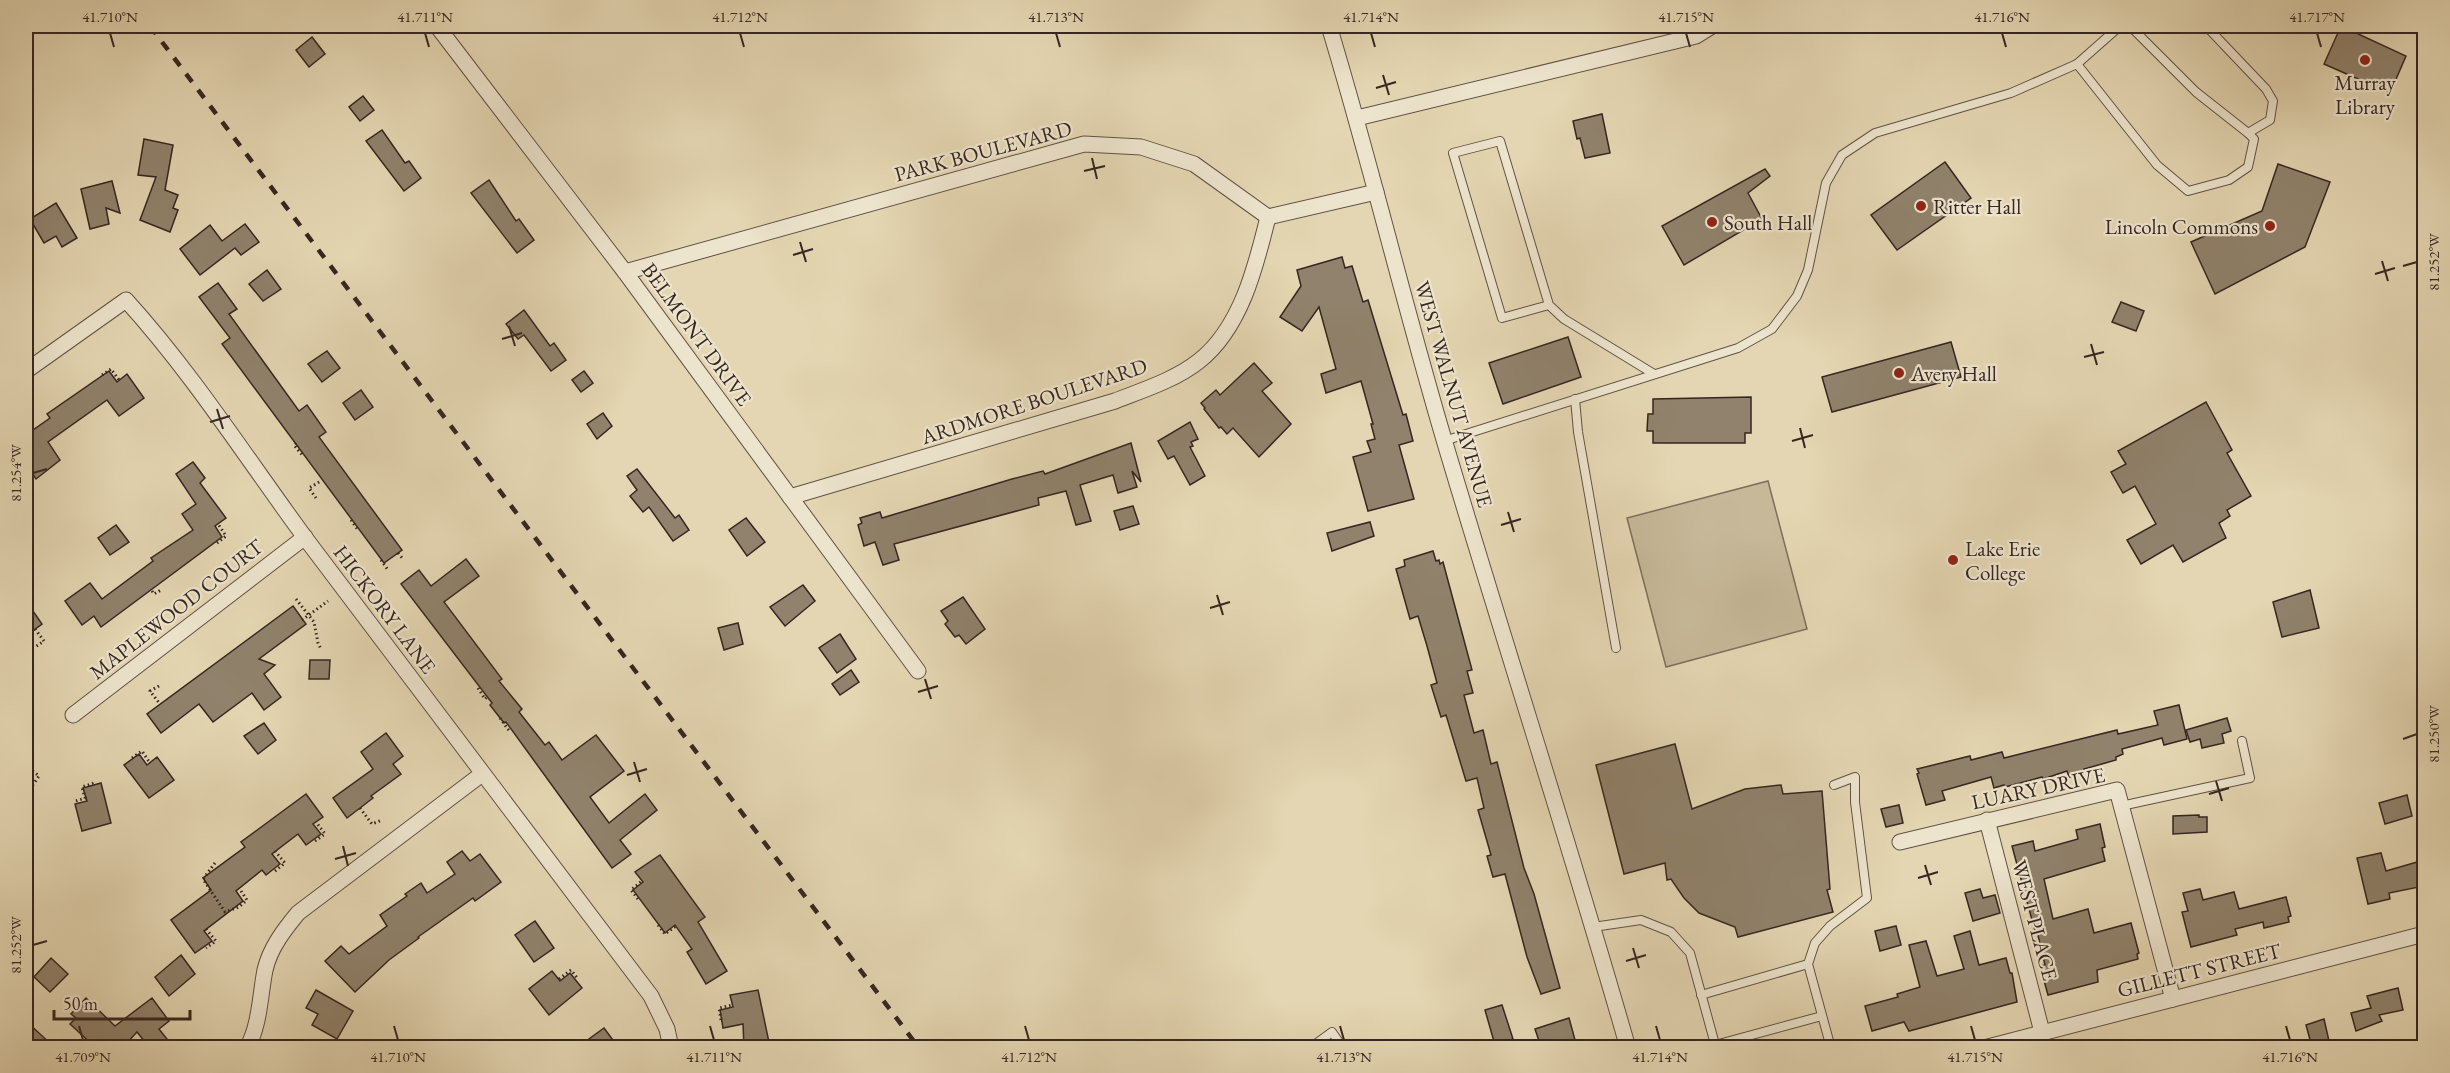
<svg xmlns="http://www.w3.org/2000/svg" width="2450" height="1073" font-family="'EB Garamond',serif">
	<style>
		.green { fill: #c6b899; stroke: #7e6f5d; stroke-width: 1.5 }
		.building { fill: #90826c; stroke: #352621; stroke-width: 1.5 }
		.lines { fill: none; stroke-linecap: round; stroke-linejoin: round }
		.lane-casing { stroke: #615245; stroke-width: 10 }
		.street-casing { stroke: #615245; stroke-width: 17 }
		.path { stroke: #352621; stroke-width: 3; stroke-dasharray: 1.5 3; stroke-linecap: butt }
		.lane { stroke: #ede4cd; stroke-width: 8 }
		.street { stroke: #ede4cd; stroke-width: 15 }
		.rail { stroke: #352621; stroke-width: 4.5; stroke-dasharray: 10 10; stroke-linecap: butt }
		.ticks { fill: none; stroke: #352621; stroke-width: 2 }
		.poi-dot { fill: #8f2418; stroke: #ede4cd; stroke-width: 2 }
		.labels { text-anchor: middle; dominant-baseline: central; stroke-width: 4.5; stroke-linejoin: round; paint-order: stroke }
		.poi-label { font-size: 21px; fill: #352621; stroke: #ede4cd; text-anchor: start }
		.street-label { font-size: 21px; fill: #352621; stroke: #ede4cd }
		.neatline { fill: none; stroke: #352621; stroke-width: 2 }
		.ticks-label { font-size: 15px; text-anchor: middle; fill: #352621 }
	</style>
	<rect width="100%" height="100%" fill="#e4d6b2"/>
	<filter id="stains"><feTurbulence type="fractalNoise" baseFrequency=".00333" numOctaves="4"/><feColorMatrix values="0 0 0 0 .2 0 0 0 0 .09 0 0 0 0 .02 0 0 0 .5 -.17"/></filter>
	<radialGradient id="worn" r=".72"><stop offset=".6" stop-color="#630" stop-opacity="0"/><stop offset="1" stop-color="#630" stop-opacity=".3"/></radialGradient>
	<!-- green -->
	<path class="green" d="M1768 481 1807 629 1666 667 1627 518Z"/>
	<!-- building -->
	<g class="building">
		<path d="M2341 26 2406 56 2390 93 2324 64Z"/>
		<path d="M312 37 325 54 309 67 296 50Z"/>
		<path d="M363 96 374 110 360 121 349 107Z"/>
		<path d="M1602 114 1610 153 1585 158 1580 138 1577 139 1573 121Z"/>
		<path d="M382 130 405 163 409 161 421 178 404 191 366 141Z"/>
		<path d="M144 139 173 145 165 190 178 195 173 208 178 210 170 232 140 220 156 177 138 175Z"/>
		<path d="M1945 162 1971 198 1897 250 1871 215Z"/>
		<path d="M2278 164 2330 182 2305 247 2215 294 2191 242 2262 211Z"/>
		<path d="M1765 169 1770 176 1748 193 1762 219 1684 265 1662 226Z"/>
		<path d="M489 180 516 221 519 219 534 240 517 253 471 193Z"/>
		<path d="M112 181 120 213 106 208 109 224 90 229 81 189Z"/>
		<path d="M56 203 77 238 62 247 56 236 44 243 30 219Z"/>
		<path d="M245 224 259 242 241 255 235 248 200 275 180 249 210 225 222 241Z"/>
		<path d="M1342 257 1345 268 1352 266 1363 302 1368 300 1403 415 1406 414 1413 441 1399 445 1414 499 1368 511 1353 457 1371 452 1367 441 1375 439 1371 424H1373L1361 381 1326 393 1321 374 1336 369 1319 307 1302 331 1280 317 1301 286 1297 270Z"/>
		<path d="M267 270 281 289 263 301 249 284Z"/>
		<path d="M218 283 237 309 229 314 299 411 307 405 326 432 319 437 402 550 384 563 222 344 230 338 199 297Z"/>
		<path d="M2121 302 2144 311 2136 331 2112 322Z"/>
		<path d="M524 310 550 346 554 343 566 360 551 371 524 335 518 339 506 324Z"/>
		<path d="M1568 337 1581 377 1503 404 1489 363Z"/>
		<path d="M1951 342 1961 377 1832 412 1822 377Z"/>
		<path d="M327 351 340 368 322 382 308 364Z"/>
		<path d="M1254 363 1272 383 1262 391 1291 424 1259 457 1233 428 1227 434 1221 427 1219 428 1204 409 1205 408 1201 403 1216 390 1220 395Z"/>
		<path d="M109 371 117 382 127 374 144 398 119 416 107 400 48 442 60 460 36 479 26 464V435L50 418 47 414Z"/>
		<path d="M584 371 593 383 581 392 572 380Z"/>
		<path d="M361 390 373 407 355 420 343 403Z"/>
		<path d="M1751 397V433H1745V443H1653V431H1647L1648 414H1653V399Z"/>
		<path d="M2206 402 2232 450 2227 453 2251 496 2227 510 2230 516 2219 523 2226 538 2183 562 2173 545 2141 564 2127 540 2156 524 2135 486 2123 493 2111 472 2126 464 2118 451Z"/>
		<path d="M603 413 612 426 597 439 587 424Z"/>
		<path d="M1190 422 1198 439 1191 442 1193 446 1190 447 1205 476 1190 485 1174 456 1168 459 1158 441Z"/>
		<path d="M1131 443 1141 482 1132 471 1137 487 1118 493 1113 475 1080 485 1091 521 1076 525 1066 491 1038 498 1039 505 894 544 899 560 883 565 875 542 864 546 858 525 862 523 860 518 880 512 882 518 1012 479 1043 471 1045 474Z"/>
		<path d="M193 462 205 478 200 483 226 518 215 526 222 537 101 627 94 616 82 625 65 601 90 583 102 599 153 561 151 558 193 530 182 514 196 504 176 474Z"/>
		<path d="M637 469 675 518 679 515 689 530 673 541 649 507 643 512 630 496 637 490 627 476Z"/>
		<path d="M1133 506 1139 524 1120 530 1114 511Z"/>
		<path d="M746 518 765 542 747 556 729 530Z"/>
		<path d="M1370 522 1374 536 1332 551 1327 533Z"/>
		<path d="M116 525 129 542 110 555 98 538Z"/>
		<path d="M1433 551 1436 561 1439 560 1440 564 1443 562 1472 670 1467 671 1473 693 1464 695 1474 733 1483 730 1491 764 1497 762 1524 868 1534 894 1560 988 1541 994 1527 957 1505 874 1493 877 1487 856 1491 855 1478 810 1484 808 1477 778 1466 781 1446 715 1441 717 1431 685 1437 683 1427 646 1418 616 1410 619 1396 569 1405 566 1404 560Z"/>
		<path d="M466 559 479 576 444 602 502 679 499 681 522 709 519 712 545 745 549 742 562 760 596 735 624 771 590 797 609 823 645 794 657 810 620 840 631 854 612 868 506 722 504 723 490 705 492 703 401 584 419 570 431 586Z"/>
		<path d="M803 585 815 601 785 626 770 607Z"/>
		<path d="M2310 590 2319 628 2282 637 2273 602Z"/>
		<path d="M963 597 985 629 966 644 959 635 955 637 945 624 948 621 941 611Z"/>
		<path d="M26 601 42 624 26 636Z"/>
		<path d="M293 606 306 624 259 659 275 665 264 674 281 697 264 710 252 693 213 722 199 704 161 733 147 714Z"/>
		<path d="M738 623 743 644 724 650 718 628Z"/>
		<path d="M840 634 856 659 837 673 819 648Z"/>
		<path d="M310 660H330L329 679H309Z"/>
		<path d="M851 670 859 682 840 695 832 684Z"/>
		<path d="M2179 705 2187 739 2164 745 2162 738 2122 749 2123 754 2116 757V760L2084 769 2085 773 2069 777 2067 771 2043 779 2042 777 2005 787 2004 785 1994 788 1991 777 1942 791 1945 800 1926 805 1917 774 1919 773 1917 769 1970 756 1971 760 2002 752 2004 758 2117 730 2118 734 2158 725 2154 711Z"/>
		<path d="M2227 718 2231 731 2222 734 2224 743 2202 748 2200 739 2190 742 2186 730Z"/>
		<path d="M264 723 276 740 258 754 244 736Z"/>
		<path d="M386 733 403 756 393 764 401 774 371 796 373 798 347 818 333 798 373 769 361 752Z"/>
		<path d="M1675 744 1692 809 1745 789 1781 785 1783 794 1822 791 1830 889 1827 890 1833 912 1738 937 1735 927 1699 913 1684 898 1671 879 1667 880 1665 863 1624 874 1596 765Z"/>
		<path d="M139 754 147 765 157 757 174 780 149 798 124 765Z"/>
		<path d="M101 783 111 823 82 831 75 804 87 801 83 788Z"/>
		<path d="M306 794 323 817 313 824 321 834 306 845 298 834 272 854 280 864 266 875 262 870 236 891 243 901 204 931 212 941 195 953 171 920 211 890 203 878 245 847 241 842Z"/>
		<path d="M2407 795 2412 816 2385 824 2379 803Z"/>
		<path d="M1899 805 1903 823 1886 827 1881 809Z"/>
		<path d="M2199 815V817H2207V832L2173 834V816Z"/>
		<path d="M2100 824 2105 847 2102 848 2105 861 2044 879 2053 919 2088 909 2094 933 2131 923 2139 953 2137 954 2138 959 2097 970 2098 982 2048 995 2040 966 2045 965 2037 931H2035L2012 846 2033 841 2035 851 2078 839 2076 830Z"/>
		<path d="M462 851 470 861 480 854 501 882 475 901 473 898 418 937 419 938 389 960 355 992 325 961 341 946 349 954 387 926 380 915 407 896 405 894 421 883 427 893 455 874 447 862Z"/>
		<path d="M2381 853 2386 871 2424 860V886L2389 893 2390 899 2368 904 2357 858Z"/>
		<path d="M660 855 705 917 698 922 727 971 706 984 687 952 692 949 675 925 665 933 633 890 643 882 635 872Z"/>
		<path d="M1980 889 1983 898 1995 895 2000 913 1973 921 1965 893Z"/>
		<path d="M2200 889 2203 900 2234 892 2239 909 2286 897 2291 916 2288 917 2289 922 2264 928 2263 922 2235 929 2237 935 2191 947 2182 912 2188 911 2183 893Z"/>
		<path d="M535 921 554 948 534 962 515 935Z"/>
		<path d="M1896 926 1901 945 1880 951 1875 931Z"/>
		<path d="M1970 931 1979 965 2006 958 2010 973H2012L2017 1002 1909 1031 1904 1022 1872 1031 1865 1006 1898 997 1897 994 1920 987 1909 945 1926 941 1937 976 1964 969 1954 936Z"/>
		<path d="M181 955 195 974 169 996 155 977Z"/>
		<path d="M51 958 68 974 50 992 34 977Z"/>
		<path d="M552 971 560 981 570 973 582 988 549 1015 529 989Z"/>
		<path d="M2398 988 2403 1010 2379 1015 2382 1021 2356 1031 2351 1013 2371 1008 2367 996Z"/>
		<path d="M316 990 353 1011 337 1039 312 1025 318 1014 306 1008Z"/>
		<path d="M758 990 770 1047H744L743 1024 723 1028 720 1010 733 1007 730 995Z"/>
		<path d="M86 998 115 1026 152 998 169 1021 159 1029 167 1039 155 1047H149L137 1032 123 1047H95L70 1024 76 1018 71 1014Z"/>
		<path d="M1502 1005 1513 1039 1495 1045 1485 1010Z"/>
		<path d="M1569 1018 1575 1040 1541 1047 1535 1029Z"/>
		<path d="M2324 1019 2329 1041 2312 1047 2306 1025Z"/>
		<path d="M26 1021 54 1047H26Z"/>
		<path d="M604 1028 618 1047H578Z"/>
	</g>
	<g class="lines">
		<!-- lane casing -->
		<g class="lane-casing">
			<g id="lane">
				<path d="M2130 26 2196 92 2248 133 2270 120 2273 101 2266 89 2206 26"/>
				<path d="M2077 64 2157 165 2188 191 2229 180 2248 167 2254 139 2248 133"/>
				<path d="M1549 305 1502 318 1453 153 1500 141 1549 305 1564 319 1654 374"/>
				<path d="M1575 399 1578 432 1616 648"/>
				<path d="M1444 441 1738 348 1772 329 1797 296 1808 270 1826 183 1842 155 1875 133 2011 93 2077 64 2120 26"/>
				<path d="M2121 806 2250 778 2242 741"/>
				<path d="M1593 927 1641 920 1671 932 1690 953 1716 1048"/>
				<path d="M1701 995 1808 964"/>
				<path d="M1715 1045 1822 1016"/>
				<path d="M1310 1048 1332 1032 1343 1048"/>
				<path d="M1831 1048 1808 964 1815 943 1830 926 1867 898 1855 802V777L1834 785"/>
			</g>
		</g>
		<!-- street casing -->
		<g class="street-casing">
			<g id="street">
				<path d="M437 26 625 272 918 671"/>
				<path d="M1329 26C1371 164 1404 305 1445 443 1505 645 1570 845 1628 1048"/>
				<path d="M1357 118 1696 36 1712 26"/>
				<path d="M625 272 1084 144 1141 147 1194 164 1268 217 1376 192"/>
				<path d="M26 371 126 300C194 375 249 462 309 543 422 695 536 846 651 996L667 1029 671 1048"/>
				<path d="M790 497 1115 401C1143 390 1175 380 1199 361 1241 328 1256 266 1268 217"/>
				<path d="M73 715 305 537"/>
				<path d="M1987 820 2042 1032"/>
				<path d="M1900 842 2117 790 2173 999"/>
				<path d="M247 1048C260 1025 260 995 265 970 270 948 284 930 298 913L482 774"/>
				<path d="M1984 1048 2424 934"/>
			</g>
		</g>
		<!-- path -->
		<g class="path">
			<path d="M2384 31 2386 26"/>
			<path d="M102 375 111 369 119 380"/>
			<path d="M296 443 294 445 303 456"/>
			<path d="M316 498 309 488 321 481"/>
			<path d="M351 520 358 530"/>
			<path d="M217 543 226 536 218 524"/>
			<path d="M398 553 403 559"/>
			<path d="M381 560 388 570"/>
			<path d="M152 591 154 594 161 590"/>
			<path d="M296 599 314 622 318 643 321 649"/>
			<path d="M302 620 328 601"/>
			<path d="M35 629 44 641 35 647"/>
			<path d="M159 686 150 691 160 704"/>
			<path d="M478 688 485 699 488 696"/>
			<path d="M500 718 510 732"/>
			<path d="M132 758 142 751 150 763"/>
			<path d="M30 789 39 776 30 769"/>
			<path d="M76 801 85 798 82 787 94 783"/>
			<path d="M360 808 372 824 382 820"/>
			<path d="M315 841 325 834 316 822"/>
			<path d="M215 863 203 879 225 912 239 907 247 900 239 888"/>
			<path d="M275 871 285 863 275 851"/>
			<path d="M638 899 631 890 642 881"/>
			<path d="M658 925 665 934 676 926"/>
			<path d="M206 929 216 941 206 948"/>
			<path d="M559 979 571 970 578 979"/>
			<path d="M721 1020 719 1008 732 1005"/>
		</g>
		<!-- lane -->
		<use href="#lane" class="lane"/>
		<!-- street -->
		<use href="#street" class="street"/>
		<!-- rail -->
		<path class="rail" d="M150 26 919 1048"/>
	</g>
	<!-- ticks -->
	<path class="ticks" d="M110 33 114 47M425 33 429 47M740 33 744 47M1056 33 1060 47M1371 33 1375 47M1686 33 1690 47M2002 33 2006 47M2317 33 2321 47M1383 75 1389 95M1376 88 1396 82M1092 158 1097 179M1084 171 1105 166M800 242 806 262M793 255 813 249M2382 261 2388 281M2403 266 2417 262M2375 274 2395 268M509 326 515 346M502 339 522 333M2091 344 2097 365M2084 357 2104 352M217 409 223 429M210 422 230 416M1800 428 1805 448M1792 441 1813 435M33 473 47 469M1508 512 1514 532M1501 525 1521 519M1217 595 1223 615M1210 608 1230 602M925 679 931 699M918 692 938 686M2403 739 2417 734M634 762 640 782M627 775 647 769M2216 781 2222 801M2209 794 2229 788M343 846 348 866M335 859 356 853M1925 865 1931 885M1918 878 1938 872M33 945 47 941M1633 948 1639 968M1626 961 1646 955M79 1026 83 1040M394 1026 398 1040M710 1026 714 1040M1025 1026 1029 1040M1340 1026 1344 1040M1656 1026 1660 1040M1971 1026 1975 1040M2286 1026 2290 1040"/>
	<!-- markers -->
	<g class="poi-dot">
		<circle cx="2365" cy="60" r="6"/>
		<circle cx="1921" cy="206" r="6"/>
		<circle cx="1712" cy="222" r="6"/>
		<circle cx="2270" cy="226" r="6"/>
		<circle cx="1899" cy="373" r="6"/>
		<circle cx="1953" cy="560" r="6"/>
	</g>
	<g class="labels">
		<!-- poi labels -->
		<g class="poi-label">
			<text x="2365" y="82" text-anchor="middle">Murray<tspan x="2365" dy="24">Library</tspan></text>
			<text x="1933" y="206">Ritter Hall</text>
			<text x="1724" y="222">South Hall</text>
			<text x="2258" y="226" text-anchor="end">Lincoln Commons</text>
			<text x="1911" y="373">Avery Hall</text>
			<text x="1965" y="548">Lake Erie<tspan x="1965" dy="24">College</tspan></text>
		</g>
		<!-- street labels -->
		<g class="street-label">
			<text transform="translate(983 151) rotate(-15)">PARK BOULEVARD</text>
			<text transform="translate(697 334) rotate(54)">BELMONT DRIVE</text>
			<text transform="translate(1454 394) rotate(74)">WEST WALNUT AVENUE</text>
			<text transform="translate(1034 401) rotate(-18)">ARDMORE BOULEVARD</text>
			<text transform="translate(176 609) rotate(-38)">MAPLEWOOD COURT</text>
			<text transform="translate(385 609) rotate(53)">HICKORY LANE</text>
			<text transform="translate(2038 788) rotate(-12)">LUARY DRIVE</text>
			<text transform="translate(2035 920) rotate(75)">WEST PLACE</text>
			<text transform="translate(2199 970) rotate(-14)">GILLETT STREET</text>
		</g>
	</g>
	<!-- margin -->
	<rect width="2450" height="1073" fill="none" stroke="#e4d6b2" stroke-width="66"/>
	<!-- scale -->
	<path d="M54 1010v9h136v-9" fill="none" stroke="#352621" stroke-width="3"/>
	<text x="63" y="1010" font-size="18" fill="#352621" stroke="#ede4cd" stroke-width="4.5" paint-order="stroke">50 m</text>
	<rect x="33" y="33" width="2384" height="1007" class="neatline"/>
	<g class="ticks-label">
		<text x="110" y="22">41.710°N</text>
		<text x="425" y="22">41.711°N</text>
		<text x="740" y="22">41.712°N</text>
		<text x="1056" y="22">41.713°N</text>
		<text x="1371" y="22">41.714°N</text>
		<text x="1686" y="22">41.715°N</text>
		<text x="2002" y="22">41.716°N</text>
		<text x="2317" y="22">41.717°N</text>
		<text transform="translate(2434 262) rotate(-90)" y="5">81.252°W</text>
		<text transform="translate(16 473) rotate(-90)" y="5">81.254°W</text>
		<text transform="translate(2434 734) rotate(-90)" y="5">81.250°W</text>
		<text transform="translate(16 945) rotate(-90)" y="5">81.252°W</text>
		<text x="83" y="1062">41.709°N</text>
		<text x="398" y="1062">41.710°N</text>
		<text x="714" y="1062">41.711°N</text>
		<text x="1029" y="1062">41.712°N</text>
		<text x="1344" y="1062">41.713°N</text>
		<text x="1660" y="1062">41.714°N</text>
		<text x="1975" y="1062">41.715°N</text>
		<text x="2290" y="1062">41.716°N</text>
	</g>
	<rect width="100%" height="100%" filter="url(#stains)"/>
	<rect width="100%" height="100%" fill="url(#worn)"/>
</svg>
